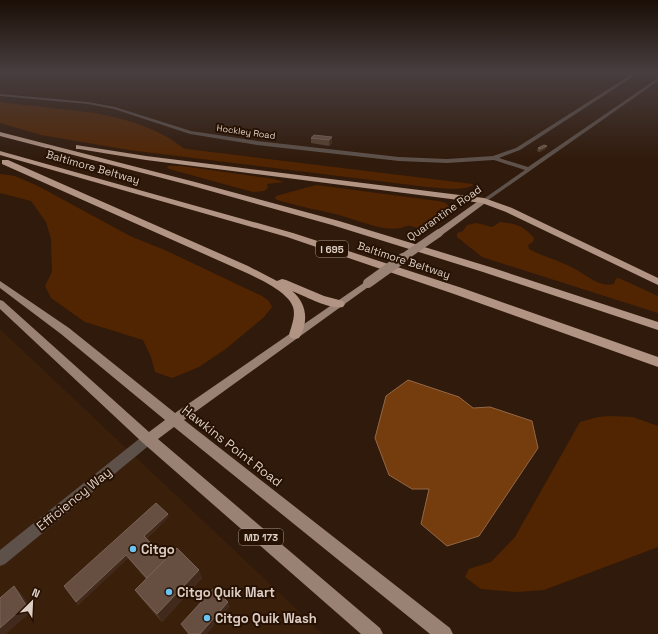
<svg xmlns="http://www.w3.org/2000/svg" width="658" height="634" font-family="'Space Grotesk',sans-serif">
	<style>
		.built { fill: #3a1f0b }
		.green { fill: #522502 }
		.water { fill: #753c0e; stroke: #946845 }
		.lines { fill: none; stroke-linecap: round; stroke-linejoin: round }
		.street { fill: #5d514a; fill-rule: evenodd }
		.primary { fill: #998173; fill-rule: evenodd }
		.highway { fill: #b19483; fill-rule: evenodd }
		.primary-bridge-far1 { stroke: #998173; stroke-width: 8 }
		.primary-bridge { stroke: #998173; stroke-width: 10 }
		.wall { fill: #574031 }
		.shaded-wall { fill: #412a1b }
		.building { fill: #664f41; stroke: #786356 }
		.poi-dot { fill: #6ac3f1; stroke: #261103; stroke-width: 1.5 }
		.labels { text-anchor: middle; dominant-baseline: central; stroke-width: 4; stroke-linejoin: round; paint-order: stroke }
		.far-street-label { font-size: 9px; fill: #decfc6; stroke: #261103 }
		.shield { fill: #261103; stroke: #a7968c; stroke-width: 1 }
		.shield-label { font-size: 10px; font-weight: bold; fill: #decfc6 }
		.street-label { font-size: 11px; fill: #decfc6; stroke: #261103 }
		.near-street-label { font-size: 13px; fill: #decfc6; stroke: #261103 }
		.near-poi-label { font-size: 13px; font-weight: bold; fill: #decfc6; stroke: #261103; text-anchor: start }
	</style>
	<rect width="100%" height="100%" fill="#301a0b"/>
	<!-- built -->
	<path class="built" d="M0 329 285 598 322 634H0Z"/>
	<!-- green -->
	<g class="green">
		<path d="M0 102 95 113C126 119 159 128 183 148L187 149 473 184 472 186C458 191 442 188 427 187L129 150 41 135 0 123Z"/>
		<path d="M168 166H182L274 179 284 182 267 184 268 188 264 191 253 192 169 169 167 168Z"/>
		<path d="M0 174 15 176 38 186 130 236 167 251 262 296 269 301 272 307 264 317 227 348 199 367 172 378 155 372 151 357 143 340 85 322 51 298 45 286 52 272 51 239 46 222 31 201 0 193Z"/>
		<path d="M316 185 438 201 446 203 451 209C445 218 434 229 422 229 417 229 411 225 407 226 404 226 403 228 401 228 382 232 353 218 335 214 315 209 295 206 275 199L276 196Z"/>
		<path d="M500 222C517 224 522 225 534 238L533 242 528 245 529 249C543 257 559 260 573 268 586 274 598 288 614 284L616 278 621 279 658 296V313L482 257 457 237V233L463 231 467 225 476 223 492 227Z"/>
		<path d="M610 416 633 417 658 426V547L544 590 516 592 481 589 465 577 469 569 491 562 515 537 580 422 598 417Z"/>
	</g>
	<!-- water -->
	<path class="water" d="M408 380 459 397 473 408 490 407 532 421 538 448 479 536 447 546 421 524 429 489H412L389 475 375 438 386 396Z"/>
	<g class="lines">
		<!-- street -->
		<g class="street">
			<path d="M633 72H637L631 78 520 150 499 158 528 167 658 78V81L484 203 481 201 482 200 525 170 494 160 447 163 399 161 257 145 190 134 114 109 88 104 0 96V94L88 102 115 107 191 131 257 141 399 157 447 159 493 156 516 148 629 76Z"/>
			<path d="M148 434 152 435 154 439 152 443 5 564 0 566V550L144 435Z"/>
		</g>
		<!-- primary -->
		<g class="primary">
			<path d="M481 199H487L488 201 442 235H436V231Z"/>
			<path d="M368 280 373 283 371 285 184 420 450 628 453 634H430L174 427 158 439 380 628 383 634H361L143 443 0 309V300L3 301 149 432 165 420 61 334 0 288V281L69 328 175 413Z"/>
		</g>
		<!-- highway -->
		<g class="highway">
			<path d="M0 132 195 182 339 221 490 267 658 322V330L483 272 332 225 189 185 0 136Z"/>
			<path d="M76 145 146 156 484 198 512 208 658 278V285L506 212 482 203 146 160 79 149H76Z"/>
			<path d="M0 151 293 233 462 288 658 357V367L454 294 287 237 0 155Z"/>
			<path d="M2 160H8L248 266 277 281 282 279 286 280 324 296 343 301 345 304 343 307C330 310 305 296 292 291 307 303 309 322 299 338L295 339 291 338 289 335C291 327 296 316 293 307 288 291 255 277 240 270L2 164Z"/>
		</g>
		<!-- primary-bridge-far1 -->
		<path class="primary-bridge-far1" d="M401 259 439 233"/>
		<!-- primary-bridge -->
		<path class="primary-bridge" d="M368 283 403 258"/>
	</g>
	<!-- wall -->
	<g class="wall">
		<path d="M332 137V143L329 146 311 143V138Z"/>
		<path d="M538 148 546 149 540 152 537 151Z"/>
		<path d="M169 517 146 539 166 559 202 578 162 622 141 598 135 590 146 579 128 558 78 605 76 602Z"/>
	</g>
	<!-- shaded-wall -->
	<g class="shaded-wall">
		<path d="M332 137V143L329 146V140Z"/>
		<path d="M547 146 546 149 540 152 541 149Z"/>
		<path d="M168 514 169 517 145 539 144 536Z"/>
		<path d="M126 555 128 558 78 605 76 602Z"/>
		<path d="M199 570 202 578 162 622 157 614Z"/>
		<path d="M14 586 20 592 33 610 6 634H0V628Z"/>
		<path d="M228 602 230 607 207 634H200Z"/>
	</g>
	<!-- building -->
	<g class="building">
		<path d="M314 135 332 137 329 140 311 138Z"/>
		<path d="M544 145 547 146 541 149 538 148Z"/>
		<path d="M156 503 168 514 144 536 166 559 147 578 126 555 76 602 64 586Z"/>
		<path d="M177 548 199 570 157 614 135 590Z"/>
		<path d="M14 586 26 605 0 628V598Z"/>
		<path d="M214 588 228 602 200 634H189L181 624Z"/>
	</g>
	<!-- sky -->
	<linearGradient id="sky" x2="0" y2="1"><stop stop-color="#1a0e06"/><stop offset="0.45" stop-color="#483e3f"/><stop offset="1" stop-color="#483e3f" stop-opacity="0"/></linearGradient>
	<rect width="658" height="160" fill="url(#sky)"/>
	<!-- markers -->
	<g class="poi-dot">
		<circle cx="133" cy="549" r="4"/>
		<circle cx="169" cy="592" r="4"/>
		<circle cx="207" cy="618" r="4"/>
	</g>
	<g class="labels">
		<!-- far-street labels -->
		<g class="far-street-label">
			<text transform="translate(246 132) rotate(8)">Hockley Road</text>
		</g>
		<!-- shield labels -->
		<g class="shield">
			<rect x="316" y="241" width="32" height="16" rx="3"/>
			<rect x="239" y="529" width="44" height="16" rx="3"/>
		</g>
		<g class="shield-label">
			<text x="332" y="249">I 695</text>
			<text x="261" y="537">MD 173</text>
		</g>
		<!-- street labels -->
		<g class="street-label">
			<text transform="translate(93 167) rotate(16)">Baltimore Beltway</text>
			<text transform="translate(444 213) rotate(-35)">Quarantine Road</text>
			<text transform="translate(404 260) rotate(18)">Baltimore Beltway</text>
		</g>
		<!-- near-street labels -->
		<g class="near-street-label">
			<text transform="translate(232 446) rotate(38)">Hawkins Point Road</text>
			<text transform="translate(74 499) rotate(-39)">Efficiency Way</text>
		</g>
		<!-- near-poi labels -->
		<g class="near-poi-label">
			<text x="141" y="549">Citgo</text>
			<text x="177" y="592">Citgo Quik Mart</text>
			<text x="215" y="618">Citgo Quik Wash</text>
		</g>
	</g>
	<!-- north arrow -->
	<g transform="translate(32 602) rotate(24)" stroke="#261103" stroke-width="3" paint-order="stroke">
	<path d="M0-3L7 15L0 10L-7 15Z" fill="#decfc6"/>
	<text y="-6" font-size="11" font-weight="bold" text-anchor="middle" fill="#decfc6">N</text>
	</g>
</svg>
